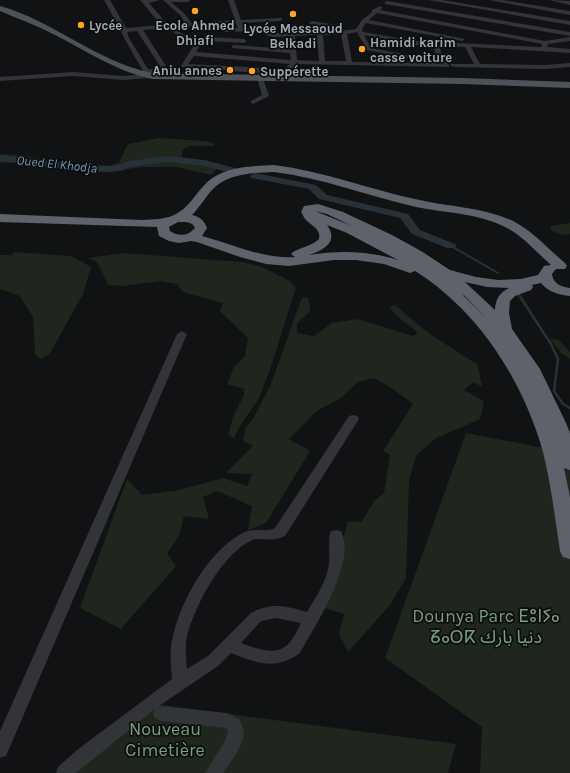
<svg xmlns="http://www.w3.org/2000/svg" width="570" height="773" font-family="Karla,'Noto Sans Arabic','Noto Sans Tifinagh',sans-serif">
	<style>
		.green { fill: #1e261e }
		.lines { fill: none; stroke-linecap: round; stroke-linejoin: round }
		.stream-far1 { stroke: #273137; stroke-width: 2 }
		.stream { stroke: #273137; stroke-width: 2.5 }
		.river { fill: #273137; fill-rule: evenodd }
		.minor { fill: #323438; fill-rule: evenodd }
		.major { fill: #4e5158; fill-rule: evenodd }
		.highway { fill: #5e626a; fill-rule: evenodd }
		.poi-dot { fill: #fca521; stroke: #0c0d0e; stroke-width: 1.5 }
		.labels { text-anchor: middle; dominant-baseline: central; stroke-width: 3.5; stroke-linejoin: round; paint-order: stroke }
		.far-poi-label { font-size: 13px; font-weight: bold; fill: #a2a9b5; stroke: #0c0d0e; text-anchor: start }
		.far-water-label { font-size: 13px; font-style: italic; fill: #769ab2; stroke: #0c0d0e }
		.near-park-label { font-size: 18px; fill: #78a178; stroke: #0c0d0e }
	</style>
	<rect width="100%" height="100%" fill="#111213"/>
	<!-- green -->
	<g class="green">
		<path d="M159 138 205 141 215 144 212 146H190L182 150V157L219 164 212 175 176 167H142L121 170H75L15 162 0 163V154L20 155 70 164 110 166 119 162 128 144Z"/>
		<path d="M570 223V234L564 235 552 231 550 226Z"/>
		<path d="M14 252 71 256 91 267 83 294 49 355 40 359 35 354 33 317 20 296 0 289V255H12Z"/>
		<path d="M124 253 242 262 262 267 290 281 296 288C284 323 275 358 262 391 255 409 240 421 234 439L228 435 233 417 244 395V389L227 384 234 367 245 356 248 338 220 311 223 303 183 292 177 284 161 281 123 286 108 285 97 262 88 258Z"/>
		<path d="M302 297 308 298 311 310 297 324V333L314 336 332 323 358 319 413 336 417 334 415 330 400 319 389 307 395 305 427 332 478 365 482 387 474 382 464 390 484 401 480 419 434 439 416 456 409 481 406 578 390 605 348 652 339 634 344 614 324 608 341 570 342 542 348 521 361 522 375 500 384 493 390 455 383 451 413 404 393 389 374 378 358 382 341 398 317 411 289 439 310 451 266 523 248 530 252 506 217 491 203 497 209 519 184 516 179 536 167 553 176 566 121 629 80 608 127 479 142 495 179 490 223 478 247 486 253 472 251 474 226 473 253 446 243 441 245 429 254 417 271 384Z"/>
		<path d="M550 339 559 340 570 352V359L561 353Z"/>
		<path d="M466 433 570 453V773H480L482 727 385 658Z"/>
		<path d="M155 704 456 744 448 773H74Z"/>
	</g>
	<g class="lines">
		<!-- stream-far1 -->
		<path class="stream-far1" d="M451 246 498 273"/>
		<!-- stream -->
		<path class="stream" d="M519 295 551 344 558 359 554 391 563 404 570 408"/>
		<!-- river -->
		<g class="river">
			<path d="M0 155 80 165 108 166 118 165 129 161 167 156 204 160 235 168 236 170 231 173 204 166 167 162 131 167 120 171 108 172 80 171 0 161Z"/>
			<path d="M255 173 316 185 327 195 408 214 420 230 455 244 457 246 455 248H447L412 234 400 218 319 199 309 189 251 178 250 176Z"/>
		</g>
		<!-- minor -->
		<g class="minor">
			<path d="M104 0H110L126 28 161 25 140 0H160L149 3 167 24 185 23 181 16 163 0H191L188 2H171L185 14 191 23 235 20 228 0H234L241 20 282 18V20L280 21 242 23 244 28 262 27 271 33 339 31 356 29 362 20 372 12V10L380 6 383 8 380 10 545 41 570 37V41L548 44 547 47 570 49V53L471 47 480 64 545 65 570 63V67L545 69 453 67 450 65 451 64H474L465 47 439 46 444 60 449 65V67L296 64 288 72 266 73 263 78 269 96 253 104 251 103V101L262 95 257 78 260 73 182 67 181 66 196 42 178 36 168 28 143 30 166 66 163 72H177L180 74C173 79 153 74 144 72 129 49 118 24 104 0ZM377 13 537 43 542 44 541 47 416 41 363 32 362 29 366 23 462 41 465 39 369 20ZM236 23 238 28 222 27 219 29 225 32 260 31C268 39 279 37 289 36L290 49 234 45 232 46V48L290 53 291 60 196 52 199 47 207 41 244 43 247 41 244 39 206 37 201 40 182 34 175 27ZM137 31 160 66 158 70 148 69 129 38 127 32ZM357 32 367 50 427 62 430 60 429 59 371 48 364 35 416 45 433 46 438 61 440 63 352 62 347 34ZM341 34 346 61H325L323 35ZM317 35 319 61 297 60 295 36ZM194 56 290 64 284 69 188 64Z"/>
			<path d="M429 0H442L570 21V25Z"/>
			<path d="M489 0H502L570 11V15Z"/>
			<path d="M549 0 570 1V5Z"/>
			<path d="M387 1 570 32V36L385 4V2Z"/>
			<path d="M312 21 338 25 341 27 338 29 310 24 309 23Z"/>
			<path d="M73 72 123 76 148 74 151 76 148 78 123 80 73 76 0 81V77Z"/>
			<path d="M182 331 187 334 6 756 0 758V731L177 334Z"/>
			<path d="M353 415 357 416 359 419 285 536C271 543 261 537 252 540 222 554 195 605 187 636 185 646 186 658 187 669L208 656 251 613C272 602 285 606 307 612 315 598 325 584 328 569 331 558 327 540 331 531L336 530 341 531C357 563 315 625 300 653 275 671 257 663 231 653L218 666 159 706 227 713 239 719C241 723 243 727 244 731 245 744 230 763 223 773H205L226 739 228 730 225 728 161 721 155 718 153 713 155 709 76 773H56L58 767 77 750 172 679C171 665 169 650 173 636 181 600 209 550 243 533 254 527 265 533 275 528L349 416ZM276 618 301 623C298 629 295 636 290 642 278 658 255 648 241 643L261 621Z"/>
		</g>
		<!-- major -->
		<path class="major" d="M0 6C54 21 97 62 152 73L463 78 570 82V88L463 84 152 79C116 71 88 52 57 36 38 26 19 19 0 11Z"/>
		<!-- highway -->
		<path class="highway" d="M274 165C323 171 368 189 415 199 448 207 483 207 513 221 533 231 548 249 565 263L567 266 565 269H556L552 274C553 284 562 287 570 288V296C559 295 548 292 541 283L532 285 533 287 531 290 515 296 510 301 509 313 512 329 540 369 566 423 570 433V470L564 468 570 497V559L563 557 560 551C555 518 551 484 543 452 523 381 479 311 415 271L410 273 384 264 356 260H334L289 266 266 264 240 257 197 242 191 241 179 243 169 241 159 236 157 227 0 222V214L142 220C167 219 179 218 195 196 201 189 206 182 214 177 231 166 254 166 274 165ZM274 172C323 178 368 196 416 207 445 213 477 213 505 227 523 236 536 252 551 265L544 266 538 275 521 279 498 280 476 277 450 270 421 251 392 235 343 212 318 204 304 206 301 212C304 216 303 217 306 220 312 226 321 229 319 239 311 247 296 248 291 254L295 257C261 259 233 244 202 236L207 228C204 220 200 217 192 215 199 208 205 198 212 190 228 173 252 173 274 172ZM315 211 327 214 352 226ZM178 222C185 222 192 221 195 228 188 236 179 237 170 231L169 227ZM327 225 347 233 398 260C369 251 340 250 309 255 324 250 339 242 327 225ZM465 282 487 287 509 288C500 292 495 300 495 310ZM463 294 464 296 488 320Z"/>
	</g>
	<!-- markers -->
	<g class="poi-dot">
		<circle cx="195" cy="11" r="4"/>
		<circle cx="293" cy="14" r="4"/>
		<circle cx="81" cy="25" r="4"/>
		<circle cx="362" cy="49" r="4"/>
		<circle cx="230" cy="70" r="4"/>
		<circle cx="252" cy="71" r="4"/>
	</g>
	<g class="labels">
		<!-- far-poi labels -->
		<g class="far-poi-label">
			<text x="89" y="25">Lycée</text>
			<text x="195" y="25" text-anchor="middle">Ecole Ahmed<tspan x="195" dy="15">Dhiafi</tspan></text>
			<text x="293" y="28" text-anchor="middle">Lycée Messaoud<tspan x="293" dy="15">Belkadi</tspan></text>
			<text x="370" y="42">Hamidi karim<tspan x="370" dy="15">casse voiture</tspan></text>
			<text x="222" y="70" text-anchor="end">Aniu annes</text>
			<text x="260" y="71">Suppérette</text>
		</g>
		<!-- far-water labels -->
		<g class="far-water-label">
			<text transform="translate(57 164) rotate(6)">Oued El Khodja</text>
		</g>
		<!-- near-park labels -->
		<g class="near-park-label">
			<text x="486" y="616">Dounya Parc ⴹⵓⵏⵢⴰ<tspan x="486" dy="21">ⵒⴰⵔⴽ دنيا بارك</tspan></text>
			<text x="165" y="729">Nouveau<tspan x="165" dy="21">Cimetière</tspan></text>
		</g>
	</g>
</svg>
